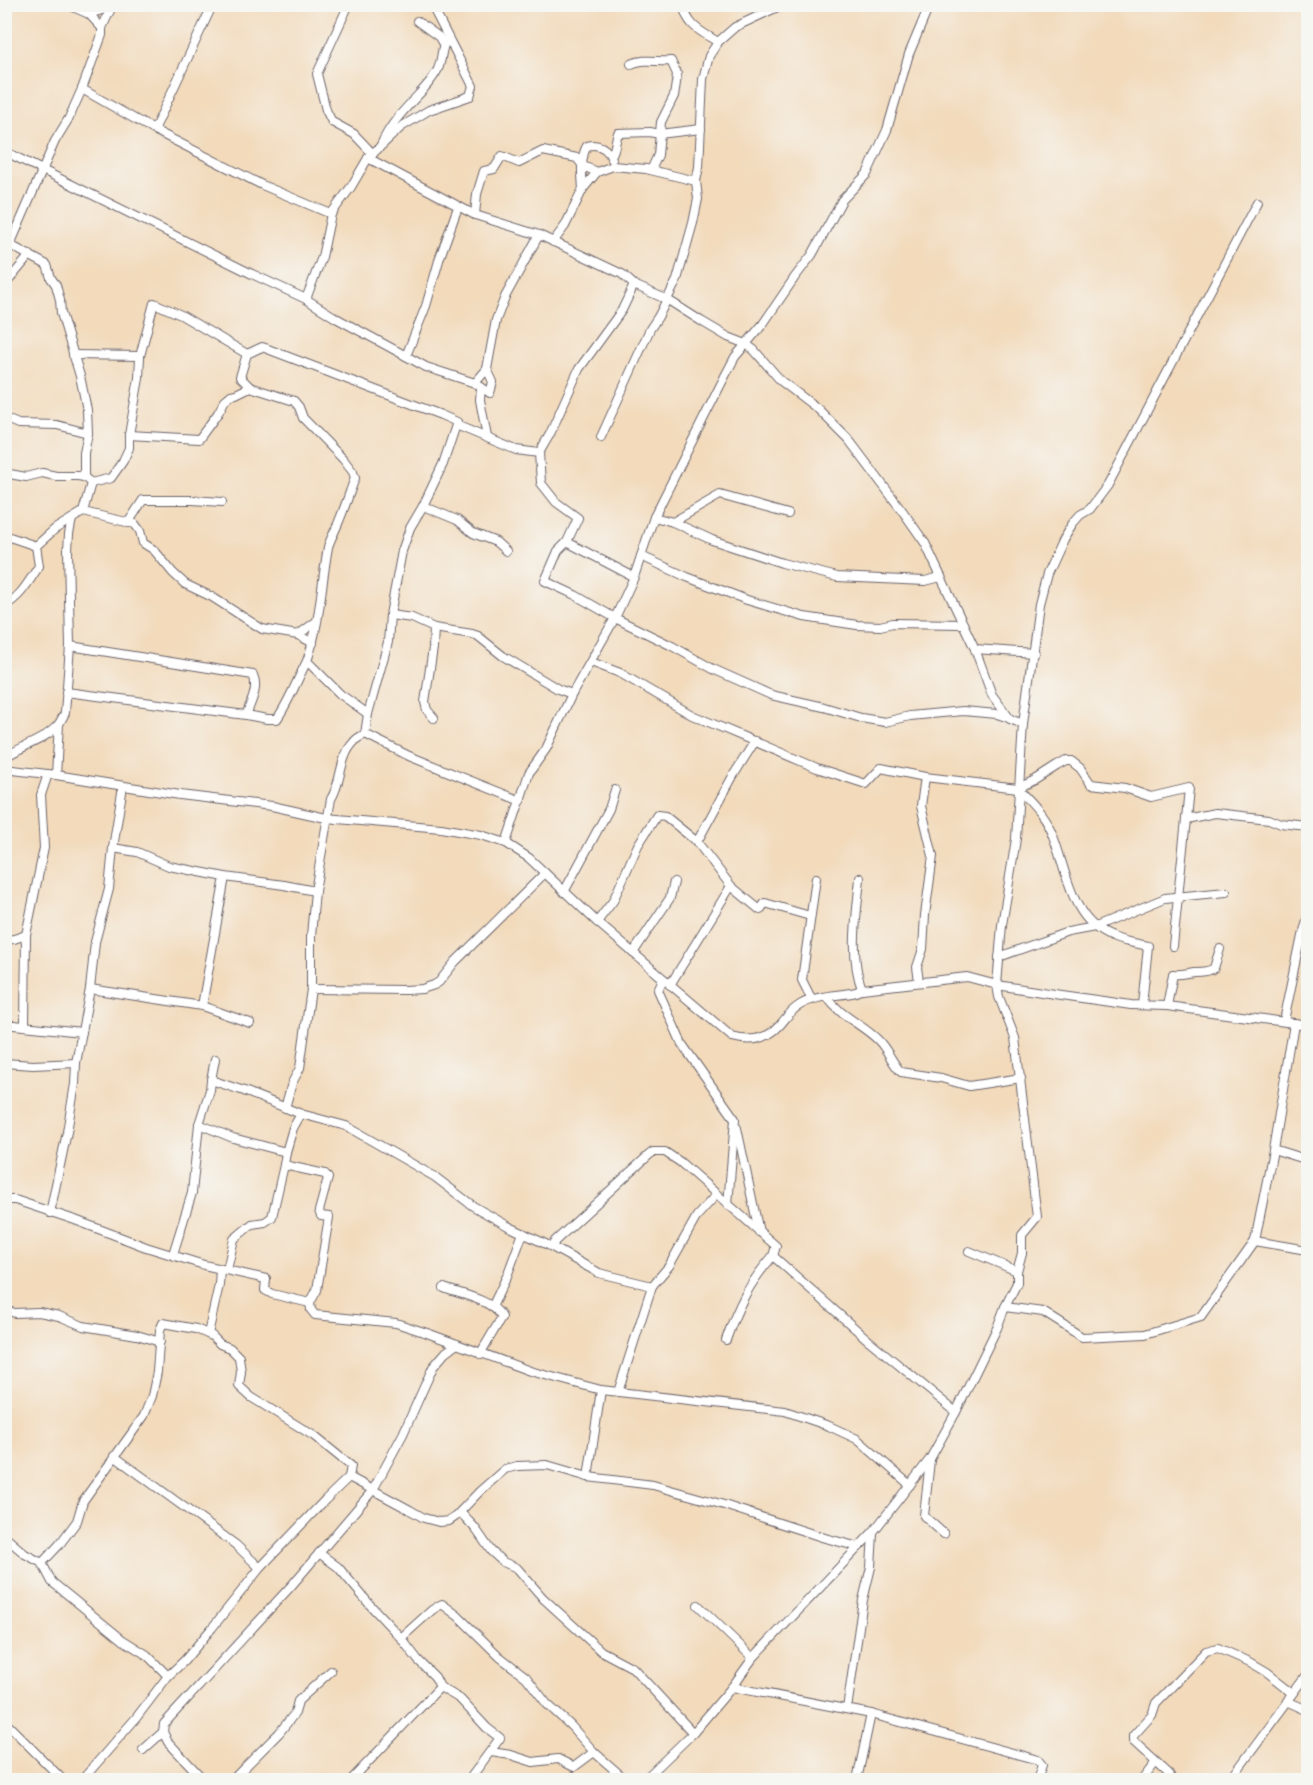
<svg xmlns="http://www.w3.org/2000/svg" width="1313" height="1785" font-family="'Sorts Mill Goudy',serif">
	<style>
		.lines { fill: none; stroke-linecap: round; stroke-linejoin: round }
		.minor-casing { stroke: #6b6268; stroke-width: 10 }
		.minor { stroke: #fff; stroke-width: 8 }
	</style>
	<rect width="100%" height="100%" fill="#f6f6f2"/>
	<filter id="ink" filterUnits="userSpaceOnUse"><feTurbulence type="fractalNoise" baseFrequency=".0167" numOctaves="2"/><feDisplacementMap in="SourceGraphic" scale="12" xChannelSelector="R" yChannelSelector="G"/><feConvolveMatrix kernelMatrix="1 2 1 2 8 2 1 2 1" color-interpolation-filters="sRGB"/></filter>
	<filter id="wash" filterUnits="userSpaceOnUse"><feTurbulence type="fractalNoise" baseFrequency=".008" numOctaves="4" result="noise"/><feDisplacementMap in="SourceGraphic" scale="24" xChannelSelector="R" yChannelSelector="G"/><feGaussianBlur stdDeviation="1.35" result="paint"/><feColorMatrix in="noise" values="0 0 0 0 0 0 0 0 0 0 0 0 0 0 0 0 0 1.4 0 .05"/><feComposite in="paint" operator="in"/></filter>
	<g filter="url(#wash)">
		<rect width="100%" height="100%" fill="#f2dabb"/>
	</g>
	<g filter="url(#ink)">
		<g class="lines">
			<!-- minor casing -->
			<g class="minor-casing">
				<g id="minor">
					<path d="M66 4 89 14 102 28"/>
					<path d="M349 4 317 74 326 110 332 122 354 134 373 154"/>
					<path d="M683 4C687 26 700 31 718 42"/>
					<path d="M89 14 112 7"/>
					<path d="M417 21 439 37 443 44"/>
					<path d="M631 64C644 58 657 62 671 61L677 74 676 83 674 96 661 122 658 155 651 170"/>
					<path d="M82 89 154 130 262 185 331 214"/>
					<path d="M154 130 213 4"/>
					<path d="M381 145C390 124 405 109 421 92 427 85 434 78 438 69 443 58 440 47 448 38"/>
					<path d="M4 151 252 274 306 299 336 318 406 356 426 306 440 257 458 207"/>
					<path d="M611 156C616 149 615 141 618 133L650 132 659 134 701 129"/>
					<path d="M368 158 401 127 429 110 470 96 473 86 431 4"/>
					<path d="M583 189C582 176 580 157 587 146 598 143 607 148 612 159"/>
					<path d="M475 215 477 194 484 171 494 169 502 156 519 163 543 151 577 158 583 166 597 172 613 166 646 169 696 181"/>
					<path d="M553 242 565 226 583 189 597 172"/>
					<path d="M4 253 10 245 55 141 69 118 82 89 102 35V28L113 4"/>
					<path d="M4 286 30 255"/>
					<path d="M306 299 322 257 331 214 351 187 368 158 475 215 539 235 622 274 634 285 668 300 701 321 728 337 746 344 754 350 781 381 818 409 849 440 904 513 925 543 975 649 992 695 1010 719 1023 724"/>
					<path d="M73 355 140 356 154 303 181 315 247 354"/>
					<path d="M406 356 426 367 475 383 490 393 493 382 487 369 496 320 505 297 539 235"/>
					<path d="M475 383 487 369"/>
					<path d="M481 387 480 400 487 437"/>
					<path d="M4 418 18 424 57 425 88 433"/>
					<path d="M129 435 199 439 218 413 225 400 231 395 236 394 250 387"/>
					<path d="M601 437 650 329 658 317 677 280 693 223 698 199 696 181 699 167 703 79 709 56 718 42 735 27 784 4"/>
					<path d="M539 453 550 434 579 369 622 310 634 285"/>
					<path d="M4 473 26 477 42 473 56 476H78L84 477"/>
					<path d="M91 483 111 478 123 461 129 448V435L139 378 140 356"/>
					<path d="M423 506 457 520 473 533 496 542 506 551"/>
					<path d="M83 512 135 524 140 531 143 543 154 550 173 573 185 584 212 597 262 629 298 635 313 643"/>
					<path d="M654 517 673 522 712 540 782 563 837 577 925 581 941 577"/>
					<path d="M673 522 720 495 788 514"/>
					<path d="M128 523 143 500H192L222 502"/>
					<path d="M4 535 36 546"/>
					<path d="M641 556 687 577 747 600 804 617 857 625 880 626 893 623 963 624"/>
					<path d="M634 577 567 542 558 551 545 581 575 595 615 618 672 646 713 669 771 695 824 707 861 718 885 722 910 716 963 711 997 714 1009 718"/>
					<path d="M4 606C21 597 29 581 39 566L36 546 55 529 83 512 91 483 84 477V453L88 433 87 410 80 376 61 313 60 300 56 285 51 278 47 265 10 245"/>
					<path d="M390 615 412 618 434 628 472 634 478 636 503 656 558 689 572 694"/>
					<path d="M434 628 433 648 425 702 427 710 434 718"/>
					<path d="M298 635 317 621"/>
					<path d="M70 646 253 675C259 688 251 702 246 715"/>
					<path d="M975 649 1034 653"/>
					<path d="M591 662 620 673 692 715 817 768 866 784 881 768 925 777 1018 788 1035 780 1057 766 1066 761H1071L1080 768 1091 784 1125 788 1151 797 1189 788 1186 819 1215 813 1269 819 1281 824 1308 827"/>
					<path d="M66 692 246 715 267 719H277C289 702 297 680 307 661"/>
					<path d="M368 714 340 694 307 661C320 624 321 586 328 547 330 540 334 533 337 526 344 510 349 494 355 478L353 472 343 459 303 418 299 407 294 401 250 387 240 377 247 354 262 347 265 348 441 415 457 422 456 425 516 450 539 453 541 483 556 502 578 518 567 542"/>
					<path d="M365 734 409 756 521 801"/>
					<path d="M4 758C23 745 44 741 59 724"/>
					<path d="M4 769 56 775 180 795 272 806 326 818 441 828 481 835 506 843 529 858 597 922 732 1037C750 1042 767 1040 780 1025 786 1018 791 1010 800 1005 816 995 838 996 856 992L862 989 967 977 997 985 1061 995 1131 1005 1167 1006 1308 1025"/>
					<path d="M56 775 59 724 65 713 70 646 68 550 69 534 72 519"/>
					<path d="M1018 788C1032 803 1046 816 1053 836 1067 872 1071 921 1112 937 1123 942 1136 943 1148 946L1142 1005"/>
					<path d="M697 842 733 776 755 741"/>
					<path d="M506 843 529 773 546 749 572 694 615 618 634 577 654 517 725 376 735 357 763 324 795 277 812 255 842 200 867 174 887 130 909 54 930 4"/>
					<path d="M113 848 137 852 169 866 225 877 284 885 315 891"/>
					<path d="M860 878C857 914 849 955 862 989"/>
					<path d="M564 892 609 809 615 790"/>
					<path d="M597 922 613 901 638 845 657 815 665 816 697 842 731 886 760 910 765 903 810 916"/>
					<path d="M4 940 14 939 26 935"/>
					<path d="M1173 946 1186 819"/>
					<path d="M633 953 670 898 674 882"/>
					<path d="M999 957 1068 932 1095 927 1165 898 1226 892"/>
					<path d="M663 979 658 990 682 1044 735 1119 728 1205"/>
					<path d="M919 982 917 967 923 949 925 915 933 856 921 806 925 777"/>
					<path d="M670 985 731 886"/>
					<path d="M90 989 202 1006 250 1023"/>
					<path d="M311 989 405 990 422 989 434 985 439 982 455 962 545 873"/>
					<path d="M827 997C841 1017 862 1024 878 1040 888 1050 892 1063 901 1072L941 1078 969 1086 1021 1078"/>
					<path d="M812 1000 802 980 816 878"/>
					<path d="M202 1006 225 877"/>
					<path d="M1167 1006 1173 974C1182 975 1186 973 1194 972 1202 971 1207 973 1214 968L1220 949"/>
					<path d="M1284 1021 1302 935 1308 912"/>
					<path d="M4 1024 82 1032"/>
					<path d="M25 1025 26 935 44 848 41 795 48 774"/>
					<path d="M4 1063 33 1065 76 1063"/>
					<path d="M211 1080 215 1059"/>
					<path d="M285 1108 292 1083 300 1068 311 989V936L315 891 331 799C342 782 339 757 354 742 356 738 362 736 365 734L368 714 388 642 390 615 402 551 410 528 423 506 443 464 456 425"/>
					<path d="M199 1124 210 1090 211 1080 244 1091 301 1114 346 1126 435 1177 473 1206 508 1226 552 1247 599 1273 652 1286"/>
					<path d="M737 1128 759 1232"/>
					<path d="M1273 1150 1308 1161"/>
					<path d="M284 1165 325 1174 328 1178 319 1211 321 1216 329 1217 317 1290 310 1303"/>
					<path d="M4 1200H15L75 1220 146 1247 204 1265 266 1279 265 1290 272 1294 310 1303 311 1310 315 1315 396 1323 427 1333 530 1371 601 1390 588 1477"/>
					<path d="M50 1213 67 1132 75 1084 76 1063 90 989 95 942 109 889 113 848 123 786"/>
					<path d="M1255 1241 1308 1250"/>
					<path d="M552 1247 555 1241 649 1155 653 1152H665L680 1162 776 1246 773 1256 867 1339 956 1412"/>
					<path d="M969 1251 1017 1271"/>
					<path d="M173 1254 192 1193 199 1124 233 1138 286 1152 293 1128 301 1114"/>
					<path d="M227 1270 234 1239 252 1224 265 1222 272 1217 284 1165 286 1152"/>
					<path d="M444 1288C462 1295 491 1299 502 1317L480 1354"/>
					<path d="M492 1307 507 1276 523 1233"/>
					<path d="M1005 1307 1043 1312 1082 1337 1145 1334 1201 1317 1255 1241 1273 1150 1294 1023"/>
					<path d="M4 1310 15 1313 39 1312 59 1316 83 1326 137 1335 160 1342"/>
					<path d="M208 1334 219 1285 220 1269"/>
					<path d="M726 1340C738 1306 749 1283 773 1256"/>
					<path d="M601 1390 785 1411 829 1426 857 1439 910 1485"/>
					<path d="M618 1392 652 1286 669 1266 697 1216 716 1195"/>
					<path d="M114 1456 236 1545 260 1568"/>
					<path d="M930 1460 924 1516 944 1534"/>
					<path d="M460 1512 475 1528 491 1551 503 1562 517 1568 543 1598 601 1651 633 1668 693 1733"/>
					<path d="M4 1536 25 1554 42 1563 52 1582 123 1640 147 1655 168 1676"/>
					<path d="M319 1553 338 1567 371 1606 401 1638 418 1660 435 1677 440 1687 351 1780"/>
					<path d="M42 1563 59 1545 77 1521 83 1501 144 1416 152 1396 157 1372 160 1330 163 1323 196 1329 212 1336 220 1344 230 1348 239 1357 241 1372 239 1386 251 1397 314 1436 351 1466 349 1477"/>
					<path d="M698 1605 753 1658"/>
					<path d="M401 1638 432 1610 442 1604 458 1616 500 1657 526 1677 547 1704 571 1726 594 1752"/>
					<path d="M440 1687 460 1699 487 1728 500 1738 469 1780"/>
					<path d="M732 1687 871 1714 1038 1760 1042 1765 1037 1780"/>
					<path d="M1288 1701 1308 1710"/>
					<path d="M847 1709 863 1600 871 1567 873 1533"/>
					<path d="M4 1721 63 1780"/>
					<path d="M143 1750 163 1732"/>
					<path d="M491 1752 511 1755 533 1762 558 1759 574 1767 594 1752 626 1780"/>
					<path d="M82 1780 136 1718 168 1676 184 1661 212 1628 260 1568 325 1500 349 1477 410 1510 424 1518 439 1522 449 1521 455 1517 480 1491 505 1469 517 1466 547 1465 588 1477 653 1485 724 1505 825 1538 859 1547"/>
					<path d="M204 1780 168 1742 163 1732 164 1724 292 1585 373 1490 403 1434 433 1367 446 1352 457 1344"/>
					<path d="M232 1780 279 1733 295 1713 298 1701 331 1671"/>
					<path d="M644 1780 693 1733 732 1687 753 1658 873 1532 930 1459 956 1412 997 1328 1005 1307 1017 1283V1271L1022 1253V1235L1037 1217 1015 1038 999 997 997 985 1002 925 1016 839 1023 724 1039 604 1047 574 1063 539 1073 523 1080 515 1090 509 1108 485 1257 202"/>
					<path d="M857 1780 871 1714"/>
					<path d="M1142 1780 1156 1762"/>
					<path d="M1172 1780 1169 1774 1133 1741V1736L1152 1715 1156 1703 1206 1651 1218 1648 1250 1662 1267 1672 1294 1693"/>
					<path d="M1230 1780 1308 1675"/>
				</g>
			</g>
			<!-- minor -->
			<use href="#minor" class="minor"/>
		</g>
	</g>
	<!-- margin -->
	<rect width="1313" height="1785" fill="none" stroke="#f6f6f2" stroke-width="24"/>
</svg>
